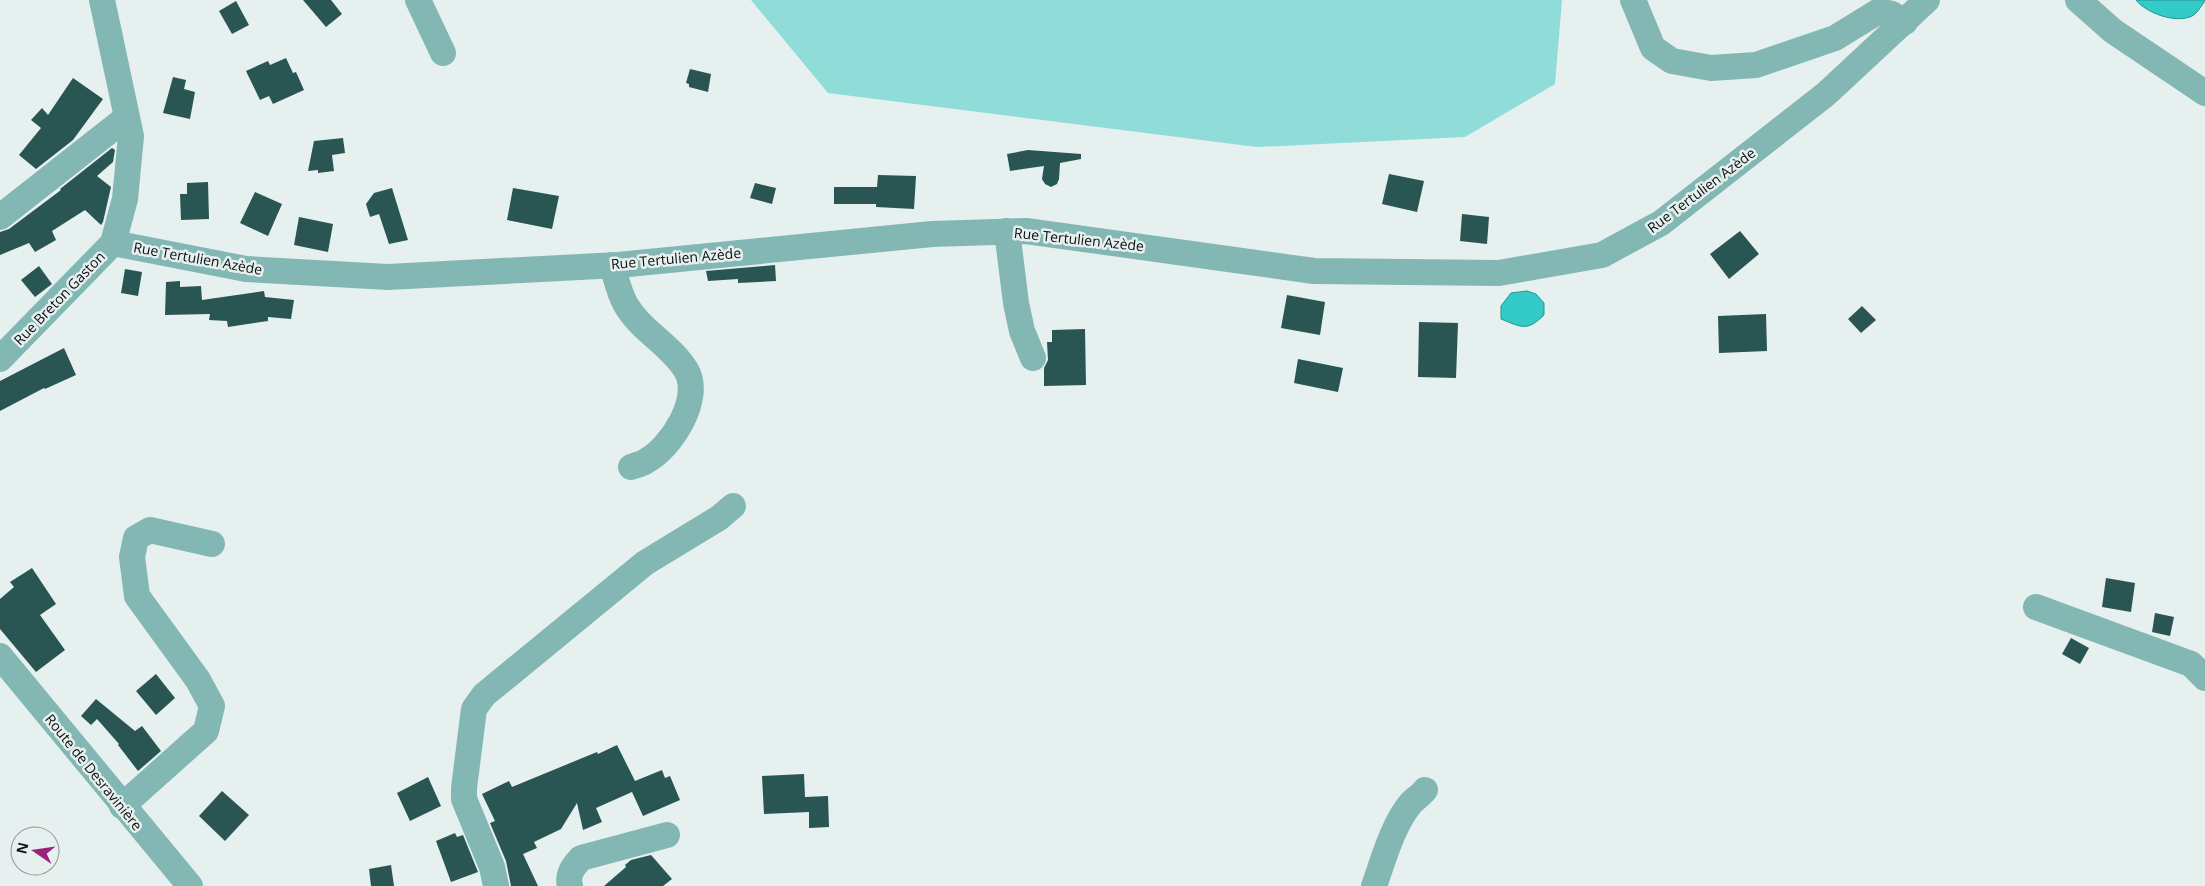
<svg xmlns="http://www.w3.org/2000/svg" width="2205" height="886" font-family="'Open Sans',sans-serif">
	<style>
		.green { fill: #8fdcd9 }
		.water { fill: #32cbc7; stroke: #279390 }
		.building { fill: #295553 }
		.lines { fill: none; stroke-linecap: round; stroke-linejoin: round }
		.minor { stroke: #83b7b4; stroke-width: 26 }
		.labels { text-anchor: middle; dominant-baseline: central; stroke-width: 5; stroke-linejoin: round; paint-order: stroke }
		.street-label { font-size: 14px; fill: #0c0f0f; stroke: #e6f0ef }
	</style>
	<rect width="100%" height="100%" fill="#e6f0ef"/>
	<!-- green -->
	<path class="green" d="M751 0H1562L1555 84 1465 137 1257 147 828 93Z"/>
	<!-- water -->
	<g class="water">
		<path d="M2136 0H2205V1C2201 6 2197 14 2192 16 2176 24 2146 13 2136 0Z"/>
		<path d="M1527 291 1536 294 1544 303V315C1527 332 1521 327 1501 319V306L1511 293Z"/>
	</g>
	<!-- building -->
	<g class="building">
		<path d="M303 0H331L342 14 326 27Z"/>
		<path d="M236 1 249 25 232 34 219 11Z"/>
		<path d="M286 58 293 73 296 72 304 90 273 104 269 96 260 100 246 71 268 61 270 65Z"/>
		<path d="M690 69 711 74 708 92 689 87V84L686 83Z"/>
		<path d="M173 77 186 80 184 89 195 92 190 119 163 113Z"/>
		<path d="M73 78 103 99 73 140 36 169 19 155 41 128 31 120 42 108 48 115Z"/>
		<path d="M343 138 345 153 332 155 334 171 318 173V170L308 171 314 141Z"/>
		<path d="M112 148 115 150 113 162 97 176 111 187 103 222 101 225 85 210 52 231 56 240 35 252 29 243 0 255V232L9 229 61 190 60 189Z"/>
		<path d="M1028 150 1081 154V159L1060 163 1059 179 1057 184 1051 187 1045 184 1042 179 1044 166 1010 171 1007 154Z"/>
		<path d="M1389 174 1424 181 1417 212 1382 204Z"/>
		<path d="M878 175 916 176 914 209 876 207V204H834V187H877Z"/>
		<path d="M208 182 209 219 181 220 180 194H187V183Z"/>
		<path d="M755 183 776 188 772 204 750 198Z"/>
		<path d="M392 188 408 240 389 244 379 214 370 217 366 204 374 193Z"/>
		<path d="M513 188 559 196 552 229 507 220Z"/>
		<path d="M255 192 282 204 268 236 240 223Z"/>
		<path d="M1462 214 1489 217 1487 244 1460 241Z"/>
		<path d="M299 217 333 224 328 252 294 245Z"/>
		<path d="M1740 231 1759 254 1729 279 1710 254Z"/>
		<path d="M775 265 776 281 738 283V279L708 281 706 271Z"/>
		<path d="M39 266 52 284 35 297 21 280Z"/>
		<path d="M125 269 142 272 138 296 121 293Z"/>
		<path d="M180 281V287L201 286 202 300 264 291 265 297 294 300 291 319 268 317V321L228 327 227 321 209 320 210 314 165 315 166 282Z"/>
		<path d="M1287 295 1325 302 1320 335 1281 328Z"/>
		<path d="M1862 306 1876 320 1861 333 1848 319Z"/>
		<path d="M1766 314 1767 351 1719 353 1718 316Z"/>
		<path d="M1419 322 1458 323 1456 378 1418 377Z"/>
		<path d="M1085 329 1086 385 1044 386V368L1048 360 1047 342H1052V330Z"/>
		<path d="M64 348 76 375 45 389 44 388 0 411V381Z"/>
		<path d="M1298 359 1343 368 1338 392 1294 383Z"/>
		<path d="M32 568 56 604 40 615 65 650 36 672 0 629V599L14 587 10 582Z"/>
		<path d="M2106 578 2135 583 2131 612 2102 607Z"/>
		<path d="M2155 613 2174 617 2170 636 2152 632Z"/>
		<path d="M2071 638 2089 648 2080 664 2062 654Z"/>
		<path d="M156 674 175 698 156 715 136 691Z"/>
		<path d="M96 699 135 731 142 726 161 751 138 771 118 745 119 744 97 719 91 725 81 716Z"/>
		<path d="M617 745 635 781 662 770 665 778 670 776 680 800 643 816 632 792 596 808 602 822 583 830 577 803 561 829 534 842 537 848 523 854 538 886H511L506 861 490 823 495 821 482 794 509 781 512 787 597 752 598 754Z"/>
		<path d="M804 774 805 797 828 796 829 827 809 828V812L764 814 762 776Z"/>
		<path d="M428 777 441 806 410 821 397 793Z"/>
		<path d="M222 791 249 815 225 841 199 816Z"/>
		<path d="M455 833 457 837 463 835 478 872 451 882 436 841Z"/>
		<path d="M651 855 672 879 663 886H604L626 867 625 865 631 860Z"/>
		<path d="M391 865 394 886H371L369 869Z"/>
	</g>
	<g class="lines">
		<!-- minor -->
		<g class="minor">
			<path d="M418 0 443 53"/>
			<path d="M1633 0 1653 48 1672 61 1711 68 1756 65 1835 38 1879 11 1892 14 1905 22"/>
			<path d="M2078 0 2113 31 2205 93"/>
			<path d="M0 217 126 118"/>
			<path d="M1007 231 1016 303 1022 331 1033 358"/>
			<path d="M113 243 246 269 388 277 618 265 932 234 1026 231 1314 271 1499 273 1602 255 1661 223 1826 94 1927 0"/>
			<path d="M612 265C616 278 619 293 626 305 641 331 671 345 686 370 703 398 671 448 646 461 642 464 636 465 631 467"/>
			<path d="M0 359 113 243 125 199 131 136 102 0"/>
			<path d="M2036 607 2191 664 2205 678"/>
			<path d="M0 656 190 886"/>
			<path d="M122 806 206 731 212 706 198 680 137 596 132 557 136 538 150 530 212 544"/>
			<path d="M496 886 492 867 464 799V788L474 709 484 695 645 563 719 518 733 506"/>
			<path d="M570 886C567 874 573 867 581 858L667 835"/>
			<path d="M1374 886C1383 861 1393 824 1411 803 1415 799 1421 795 1425 790"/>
		</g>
	</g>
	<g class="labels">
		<!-- street labels -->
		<g class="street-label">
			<text transform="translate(1701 190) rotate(-37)">Rue Tertulien Azède</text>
			<text transform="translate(1079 239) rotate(6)">Rue Tertulien Azède</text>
			<text transform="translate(198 258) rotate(10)">Rue Tertulien Azède</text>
			<text transform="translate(676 258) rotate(-5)">Rue Tertulien Azède</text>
			<text transform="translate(59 298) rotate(-46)">Rue Breton Gaston</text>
			<text transform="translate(94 772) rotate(51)">Route de Desravinière</text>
		</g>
	</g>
	<!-- north arrow -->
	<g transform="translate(35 851) rotate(283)"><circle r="24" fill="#e6f0ef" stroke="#8f9695"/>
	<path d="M0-4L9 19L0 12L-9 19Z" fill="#9d227a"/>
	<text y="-8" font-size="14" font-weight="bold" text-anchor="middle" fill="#0c0f0f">N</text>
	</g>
</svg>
